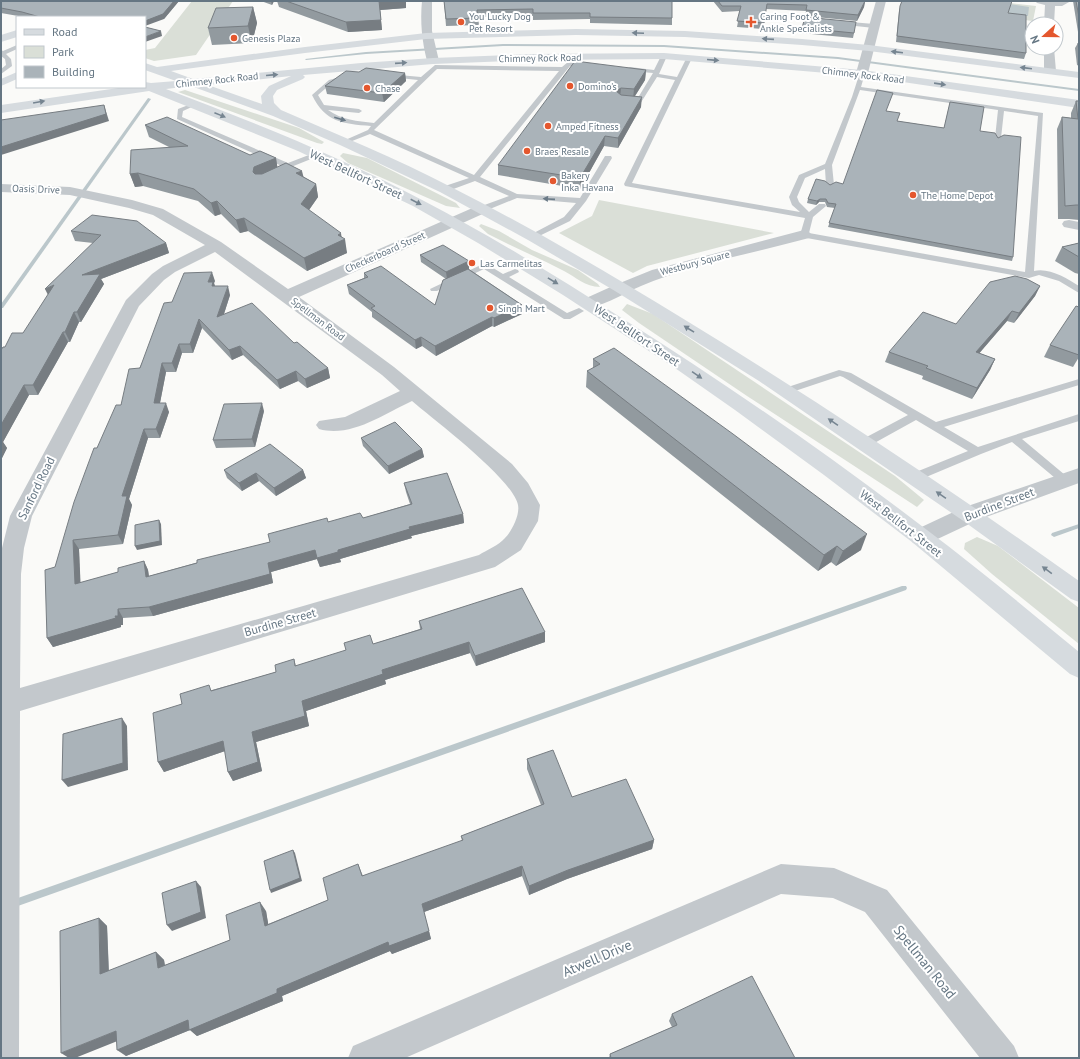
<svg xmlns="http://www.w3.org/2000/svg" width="1080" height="1059" font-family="'PT Sans',sans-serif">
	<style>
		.green { fill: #dadfd7 }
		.water { fill: #bbc7cb }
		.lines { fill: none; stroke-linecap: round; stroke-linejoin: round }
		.stream { fill: #bbc7cb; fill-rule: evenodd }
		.lane { fill: #c3c8cc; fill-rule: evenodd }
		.street { fill: #c3c8cc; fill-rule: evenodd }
		.secondary { fill: #d6dbdf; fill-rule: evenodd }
		.wall { fill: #929a9f }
		.shaded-wall { fill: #777d82 }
		.building { fill: #aab3b9; stroke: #777d82 }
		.oneway { fill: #768591 }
		.oneway2 { fill: #6a7a87 }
		.poi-dot { fill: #e4572e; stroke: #fff; stroke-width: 1.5 }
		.labels { text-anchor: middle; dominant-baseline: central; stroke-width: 4; stroke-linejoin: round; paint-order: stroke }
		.far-poi-label { font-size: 10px; fill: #657683; stroke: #fff; text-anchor: start }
		.far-street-label { font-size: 10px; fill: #657683; stroke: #fff }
		.street-label { font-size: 12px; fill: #657683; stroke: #fff }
		.near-street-label { font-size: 14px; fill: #657683; stroke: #fff }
	</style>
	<rect width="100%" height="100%" fill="#fafaf8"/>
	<!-- green -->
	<g class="green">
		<path d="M192 1H233L196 55 154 61 145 58V50L155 48Z"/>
		<path d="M1002 2 1036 6 1033 21 999 17Z"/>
		<path d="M185 90 299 128 324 142 322 144 317 143 178 92Z"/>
		<path d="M343 153 367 158 456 203 460 208 446 206 348 163 340 156Z"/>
		<path d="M599 200 774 233 647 266 633 273 559 233 592 216Z"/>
		<path d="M481 224 499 231 532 250 578 270 598 284 600 287C585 287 576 277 564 271 539 258 513 247 488 234L479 226Z"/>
		<path d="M627 304 653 314 895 476 924 500 917 507 747 396 639 323 622 310Z"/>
		<path d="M977 537 998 546 1079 608V644L992 574 964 549 965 543Z"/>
	</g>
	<!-- water -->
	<path class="water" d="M1009 4 1029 7 1028 16 1009 14Z"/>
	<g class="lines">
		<!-- stream -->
		<g class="stream">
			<path d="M503 44 664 45 838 57 1079 89V91L838 59 664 47 503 46 366 54 306 60 305 59 366 52Z"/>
			<path d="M148 98 151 99 3 308H1V304Z"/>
			<path d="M1079 524V528L1054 537 1051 535 1052 533Z"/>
			<path d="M902 586H906L907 588 906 590 1 912V904Z"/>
		</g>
		<!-- lane -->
		<g class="lane">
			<path d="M799 17 819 19 822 21 819 23 797 20V18Z"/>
			<path d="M839 21 874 24 877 26 874 28 837 24V22Z"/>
			<path d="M17 45V49L6 54 11 59 12 66 1 74V69L6 65 5 59 1 56V50L3 51Z"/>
			<path d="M664 54 667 56 659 74 677 77 687 57 692 58 632 183 800 212 792 205 789 197 799 175 825 164 852 97 860 72 865 73 861 87 1043 113 1034 271C1048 267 1067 278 1079 286V293L1059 281 1039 275 1029 278 801 237 800 235 805 218 625 186 624 184 675 80 657 77 640 104 627 103V101H636L653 73 630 71 627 69 630 67 654 70 661 56ZM860 90 998 110 995 138 998 140 1001 138 1004 111 1038 116 1025 272 809 233 813 217 826 206 825 204H819L809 212 799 202 797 197 805 178 825 169 826 185 830 187 834 185 832 165Z"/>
			<path d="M568 62 588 64 591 66 588 68 570 66 480 177 517 194 580 198 605 156H611L612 158 586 201 570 221 533 239H530L529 237 530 235 564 217 576 203 517 198 485 211H479V207L509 196 475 181 448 191H442V187L469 178 370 134 347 143H343V141L368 130 371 126C343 124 325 122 312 95L329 80 352 74V76L333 82 318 95 324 105 359 109 362 111 359 113 328 110C342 120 357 121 374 123L418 80 390 77 388 76V74L421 77 435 65 562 67ZM437 69 559 71 474 175 374 130Z"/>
			<path d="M191 104 196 105 183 111 182 117 288 163 314 153H317L321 155 291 167 289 174H283L282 172 284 167 177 119 178 109Z"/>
			<path d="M485 263 503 274 515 269 518 270 519 272 509 277 567 313 579 308 584 311 570 319H564L484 269 437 291H431L430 289Z"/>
			<path d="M839 370 851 373 936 422 1079 379V385L944 427 978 447 1079 414V421L1022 439 1071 480 1069 483H1061L1012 442 981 454 919 480H911L909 477 911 474 968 451 916 420 869 446H861L860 443 861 440 908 415 843 377 840 376 786 394 781 391 782 389Z"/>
		</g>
		<!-- street -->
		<g class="street">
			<path d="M422 1H432V31L439 61 433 64 427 61C422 41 420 22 422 1Z"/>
			<path d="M876 1H886L868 73 866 75H858L856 73Z"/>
			<path d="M1035 1H1071L1062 6H1055L1054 24H1044L1045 5 1037 3Z"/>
			<path d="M1044 48H1054L1056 71 1054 73 1050 74 1044 71Z"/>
			<path d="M1 184 70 187 132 200 163 209 221 242 288 289 477 206 482 205 487 206 489 209 487 212 299 297 394 367 512 464 528 483 540 505 538 521 521 550 495 567 20 711 19 1058H1L2 548 10 516 126 300 152 274 163 266 205 245 153 215 129 208 70 195 1 192ZM215 252 382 375 400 391 345 417 319 421 316 425 319 429C351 438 384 414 412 401 434 420 513 479 518 505 520 515 512 531 505 538 499 545 487 550 479 555L20 688 21 574 24 548 32 516 139 306 164 280 175 272Z"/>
			<path d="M1069 220 1079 222V230L1064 227 1062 224 1064 221Z"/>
			<path d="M804 230 809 232 812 235 809 238C754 253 693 264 641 286 626 292 598 310 584 307L582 303 584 299 615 285 652 270Z"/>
			<path d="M1079 468V483L978 520 929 543 921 545 913 543 910 537 913 531 962 508Z"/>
			<path d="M781 864 834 868 887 890 1014 1046 1019 1058H980L865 912 833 898 781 894 405 1058H348L353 1046Z"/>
		</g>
		<!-- secondary -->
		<g class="secondary">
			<path d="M576 29 685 31 802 39 869 45 1079 72V78L869 51 802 45 685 37 576 35 426 39 305 53 171 71 193 79 361 63 433 58 534 54 664 53 862 70 1079 100V108L862 76 664 59 534 60 433 64 303 75 305 77 303 79 277 90 273 96 274 103 281 110C338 135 396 158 451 187 530 227 607 272 682 318 818 401 950 489 1079 581V602L1071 599 962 520 759 381 615 291 528 240 440 192 340 145 273 116 191 86 166 89C253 122 341 157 424 201 491 236 556 276 620 317 725 383 828 454 927 530 979 569 1029 611 1079 652V678L1070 674 912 542 824 475 735 410 675 368 563 295 478 243 413 206 298 151 149 91 1 113V105L125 87H145V82L151 83 176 81 145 70V63L157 67 305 47 426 33ZM291 76 269 86 261 96 262 104 208 85Z"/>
			<path d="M17 30V37L1 42V35Z"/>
			<path d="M17 72V79L1 86V79Z"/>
		</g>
	</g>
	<!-- wall -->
	<g class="wall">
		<path d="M1 1H179L164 19 145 17H24L1 13Z"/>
		<path d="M261 1H274L272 5Z"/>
		<path d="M277 1H406V8L380 10 382 30 348 32 279 7Z"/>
		<path d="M444 1 672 18V25L590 23V19L533 20V16L478 17 479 25 446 26Z"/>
		<path d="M713 1H865L864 7 857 21 805 16 806 11 766 9 763 29 737 27 740 11 722 12Z"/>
		<path d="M902 1 1008 13 1026 53 1024 59 896 42 899 11Z"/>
		<path d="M1073 1H1079V38Z"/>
		<path d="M253 7 257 23 252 43 212 45 208 28Z"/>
		<path d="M805 17 854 33 853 38 801 33Z"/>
		<path d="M1078 43H1079V66L1077 65 1075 48Z"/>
		<path d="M646 70 645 80 635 96 641 107 618 148 604 146 580 189 498 175V165Z"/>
		<path d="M359 72 405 73 406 81 384 102 327 94 325 86Z"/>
		<path d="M1076 101H1079V220L1069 219H1058L1057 129 1062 117 1071 118V113Z"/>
		<path d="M950 102 980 131 1013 257 1012 261 828 227 835 208 827 207 825 202H819L816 205 807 203 808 199 830 185 843 184 887 111 897 121 944 128Z"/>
		<path d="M145 125 250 155 276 158 277 167 304 177 316 184 318 197 309 210 342 237 347 253 307 271 248 231 240 233 221 214 215 216 198 201 143 186 135 187 130 174 169 147 149 137Z"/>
		<path d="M71 231 166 243 169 253 101 279 104 284 81 322H79L70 342H68L38 395H29L3 442 7 448 1 460 5 347 23 333 93 243 75 241Z"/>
		<path d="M1079 243V274L1075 273 1055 261 1062 247Z"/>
		<path d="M420 255 469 261V269L522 305V314L494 327 492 326 436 356 422 346 416 349 372 317V312L349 294 347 285 364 278V273L435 305 446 279 421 262Z"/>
		<path d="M215 281 214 283 215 286 230 295 224 314 294 343 328 368 330 378 307 388 298 381 280 389 243 355 232 360 202 328 193 353H182L176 372H166L160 403 169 412 160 438H148L129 499 132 505 123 544 79 549 80 583 118 572 144 561 148 570 149 576 270 542 328 522 363 518 410 504 406 492 404 483 463 514 464 523 411 536 412 538 340 559 341 562 320 567 317 559 271 572 273 583 153 616 123 618V625H121V627L53 647 47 638 55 567 97 448 121 405 172 302Z"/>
		<path d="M1040 286 1035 296 1014 323 1007 321 979 353 995 359 990 370 972 399 922 379 923 376 885 362 889 352 956 324Z"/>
		<path d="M1079 307V357L1073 367 1044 357 1050 345Z"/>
		<path d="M593 359 861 550 836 566 831 562 818 571 586 387 587 371 593 368Z"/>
		<path d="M264 411 255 447 216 448 213 440Z"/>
		<path d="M361 438 422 449 424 457 389 474 363 446Z"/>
		<path d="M224 470H303L306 478 276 496 259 481 242 491 227 478Z"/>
		<path d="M419 621 545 632V642L476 666 470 653 385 680 386 684 306 711 309 726 256 742 262 771 233 781 228 772 225 751 164 772 158 762 182 704 212 690 276 672 294 659 296 666 373 644 420 629Z"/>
		<path d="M527 759 572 797 654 840 652 849 567 879 529 895 522 876 424 912 431 939 392 954 390 951 282 996 283 1001 197 1036 190 1030 126 1056 116 1041 99 918 107 926 109 971 156 952 164 960 165 965 230 940 266 911 268 924 328 900 358 864 363 876 462 841 461 836 541 805 527 769Z"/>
		<path d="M672 1014 795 1058H609L610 1054 672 1027 669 1021Z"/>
	</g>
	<!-- shaded-wall -->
	<g class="shaded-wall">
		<path d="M174 1H179L164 19 145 26V21Z"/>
		<path d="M271 1H274L272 5Z"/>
		<path d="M379 1H406V8L380 10 382 30 348 32 346 22Z"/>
		<path d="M865 1 864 7 857 21 858 15Z"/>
		<path d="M253 7 257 23 252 43 248 26Z"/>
		<path d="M161 31 162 36 145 42V37Z"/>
		<path d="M646 70 645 80 633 99 634 89Z"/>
		<path d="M405 73 406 81 384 102 382 93Z"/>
		<path d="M621 88 620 98 616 91Z"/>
		<path d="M642 97 641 107 618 148V138Z"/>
		<path d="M104 105 109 121 1 155V147Z"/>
		<path d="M605 136 604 146 580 189V178Z"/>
		<path d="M276 158 278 171 257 180 253 172 254 167Z"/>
		<path d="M302 171 305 183 296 173Z"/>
		<path d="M138 173 143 186 135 187 130 174Z"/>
		<path d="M316 184 318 197 304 217 301 204Z"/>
		<path d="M820 199 819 202 816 205 817 201Z"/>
		<path d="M217 201 221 214 215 216 211 203Z"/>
		<path d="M244 218 248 231 240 233 236 220Z"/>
		<path d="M341 233 342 240 345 239 347 253 307 271 304 258 338 235Z"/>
		<path d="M166 243 169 253 101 279 104 284 81 322 77 312 82 275Z"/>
		<path d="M469 261V269L447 279 446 272Z"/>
		<path d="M212 272 215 281 214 283 216 291 208 282Z"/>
		<path d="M54 285 50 299 45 289Z"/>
		<path d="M228 286 230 295 220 326 217 317Z"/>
		<path d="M1040 286 1035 296 1014 323 1019 313Z"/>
		<path d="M522 305V314L494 327V318Z"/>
		<path d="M1012 311 1007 321 971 363 976 352Z"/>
		<path d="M74 312 79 322 70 342 65 332Z"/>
		<path d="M492 317V326L436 356 435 346Z"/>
		<path d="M199 319 202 328 193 353 190 344Z"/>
		<path d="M63 332 68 342 38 395 33 385Z"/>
		<path d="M421 337 422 346 416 349 415 340Z"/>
		<path d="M179 344 182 353 176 372 172 363Z"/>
		<path d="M240 346 243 355 232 360 229 350Z"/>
		<path d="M995 359 990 370 972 399 977 388Z"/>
		<path d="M162 363 166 372 158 413 154 403Z"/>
		<path d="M328 368 330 378 307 388 305 379Z"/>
		<path d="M296 371 298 381 280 389 277 380Z"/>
		<path d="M24 385 29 395 3 442 7 448 1 460V425Z"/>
		<path d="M166 403 169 412 160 438 156 429Z"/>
		<path d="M262 403 264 411 255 447 252 439Z"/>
		<path d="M144 429 148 438 129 499 132 505 123 544 118 535 122 496Z"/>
		<path d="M422 449 424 457 389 474 388 466Z"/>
		<path d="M303 470 306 478 276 496 274 488Z"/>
		<path d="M256 473 259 481 242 491 239 483Z"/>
		<path d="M463 514 464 523 411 536 412 538 340 559 341 562 320 567 317 559 271 572 273 583 153 616 149 607 268 563 315 550H338L409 527Z"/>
		<path d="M159 520 161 524 162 545 137 550 135 546Z"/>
		<path d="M867 534 861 550 836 566 843 551Z"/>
		<path d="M73 540 79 549 81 593 75 584Z"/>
		<path d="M837 546 831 562 818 571 824 555Z"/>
		<path d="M144 561 148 570 150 586 146 577Z"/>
		<path d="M118 609 123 618V625H121V627L53 647 47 638 115 616Z"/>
		<path d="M545 632V642L476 666 475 656Z"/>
		<path d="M469 642 470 653 385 680 386 684 306 711 309 726 256 742 262 771 233 781 228 772 252 732 302 701 382 670Z"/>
		<path d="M122 718 127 726 128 770 68 787 62 780Z"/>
		<path d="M223 741 228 750 164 772 158 762Z"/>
		<path d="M654 840 652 849 567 879 529 895V886L568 870Z"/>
		<path d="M293 850 295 853 302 881 271 893 270 890Z"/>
		<path d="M522 866V876L424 912 422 904Z"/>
		<path d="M196 881 201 887 206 918 172 931 167 925Z"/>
		<path d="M260 902 266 911 270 934 265 926Z"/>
		<path d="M99 918 107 926 109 982 100 974Z"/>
		<path d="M429 931 431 939 392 954 390 951 282 996 283 1001 197 1036 190 1030 126 1056 117 1050 188 1020 277 989 388 942Z"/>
		<path d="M156 952 164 960 166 976 158 968Z"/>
		<path d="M116 1031 125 1038 75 1058H69L61 1053Z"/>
	</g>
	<!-- building -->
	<g class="building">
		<path d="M1 1H174L163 14 145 21V17H40L22 12 1 8Z"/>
		<path d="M286 1H379L381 20 346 22Z"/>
		<path d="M444 1H672V18L590 17V13H533V9L477 10 478 18 446 19Z"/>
		<path d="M718 1H865L858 15 806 10 807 5 767 4 764 23 737 21 741 6H722Z"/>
		<path d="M902 1H1012L1008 13 1026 15V53L897 36 900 6Z"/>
		<path d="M1076 1H1079V17Z"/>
		<path d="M253 7 248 26 208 28 216 8Z"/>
		<path d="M805 17 856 22 854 33 802 28Z"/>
		<path d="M145 27 161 31 145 37Z"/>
		<path d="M1078 43H1079V53Z"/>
		<path d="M575 61 646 70 634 89 621 88 616 91 621 95 642 97 618 138 605 136 580 178 498 165Z"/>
		<path d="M366 68 405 73 382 93 325 86 346 71 359 72Z"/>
		<path d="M877 90 893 93 886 111 900 113 897 121 944 128 950 102 984 107 980 131 995 133 998 138 1004 135 1021 137 1013 257 829 223 836 204 828 203 826 199H820L817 201 808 199 816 179 825 181 830 185 836 182 843 184Z"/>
		<path d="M1076 101H1079V205H1076L1065 206 1062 117 1078 119Z"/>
		<path d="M104 105 106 114 1 147V120Z"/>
		<path d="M167 117 250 155 260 151 276 158 254 167 253 172 255 174H262L286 163 302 171 296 173 316 184 301 204 341 233 338 235 345 239 304 258 244 218 236 220 217 201 211 203 194 189 138 173 130 174 131 150 188 146 145 125Z"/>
		<path d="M92 215 137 221 166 243 82 275 100 274 77 312H74L65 332H63L33 385H24L1 425V350L3 347H5L12 333H23L54 285 45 289 101 235 71 231Z"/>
		<path d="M1079 243V257L1062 247Z"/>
		<path d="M443 245 469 261 446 272 420 255Z"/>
		<path d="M381 266 435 305 443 280 468 269 522 305 494 318 492 317 435 346 421 337 415 340 371 308 375 306 347 285 368 277 364 273Z"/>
		<path d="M212 272 208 282H213L212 286H228L217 317 252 303 294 343 297 342 328 368 305 379 296 371 277 380 240 346 229 350 199 319 190 344H179L172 363H162L154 403H166L156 429H144L122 496H127L118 535 73 540 75 584 118 572V568L144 561 146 577 197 563V560L270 542 268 534 327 518 328 522 360 513 363 518 412 504 404 483 447 473 463 514 409 527 410 529 338 550V552L317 558 315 550 268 563 270 574 149 607 118 609V616H115L116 618 47 638 45 570 55 567 74 502 94 448H97L116 405H121L129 369 140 368 164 303 172 302 184 273Z"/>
		<path d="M1015 276 1027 279 1040 286 1019 313 1012 311 976 352 995 359 977 388 926 368 928 366 889 352 923 312 956 324 990 282Z"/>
		<path d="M1076 306 1079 307V355L1050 345Z"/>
		<path d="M614 348 733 434 867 534 843 551 837 546 824 555 587 371 600 364 593 359Z"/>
		<path d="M262 403 252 439 213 440 224 404Z"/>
		<path d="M395 422 422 449 388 466 361 438Z"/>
		<path d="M270 444 303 470 274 488 256 473 239 483 224 470Z"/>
		<path d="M159 520 160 541 135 546V525Z"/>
		<path d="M522 588 545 632 475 656 469 642 382 670 383 674 302 701 305 716 252 732 258 762 228 772 223 741 158 762 153 713 182 704 180 694 209 685 211 691 276 672 275 665 294 659 295 666 346 650 344 643 370 635 373 644 422 629 419 621Z"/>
		<path d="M122 718 123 763 62 780 63 734Z"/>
		<path d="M553 750 572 797 626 779 654 840 568 870 529 886 522 866 422 904 429 931 389 946 388 942 277 989V993L189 1030 188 1020 117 1050 116 1031 61 1053 60 931 99 918 100 974 156 952 158 968 230 940 226 915 260 902 265 926 328 900 323 878 358 864 362 876 463 840 461 836 544 804 527 759Z"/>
		<path d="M293 850 300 878 270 890 264 861Z"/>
		<path d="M196 881 201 912 167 925 162 893Z"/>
		<path d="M752 976 795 1058H611L610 1054 677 1025 672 1014Z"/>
	</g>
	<!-- one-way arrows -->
	<defs><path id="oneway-solid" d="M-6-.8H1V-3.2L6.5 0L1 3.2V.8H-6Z"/></defs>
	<g class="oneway">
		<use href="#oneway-solid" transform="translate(638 33) rotate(-178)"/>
		<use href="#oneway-solid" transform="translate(768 39) rotate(-176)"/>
		<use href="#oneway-solid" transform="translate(897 52) rotate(-173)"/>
		<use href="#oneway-solid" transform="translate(713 60) rotate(5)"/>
		<use href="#oneway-solid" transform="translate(401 63) rotate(-4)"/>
		<use href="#oneway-solid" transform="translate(1026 68) rotate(-173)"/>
		<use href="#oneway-solid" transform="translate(272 75) rotate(-5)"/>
		<use href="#oneway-solid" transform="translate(940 84) rotate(8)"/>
		<use href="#oneway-solid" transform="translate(39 102) rotate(-10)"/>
		<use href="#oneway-solid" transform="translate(220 115) rotate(22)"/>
		<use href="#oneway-solid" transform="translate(416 202) rotate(27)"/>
		<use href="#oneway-solid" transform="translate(553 281) rotate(31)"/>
		<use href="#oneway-solid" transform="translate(689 329) rotate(-148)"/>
		<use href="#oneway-solid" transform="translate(697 375) rotate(34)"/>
		<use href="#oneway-solid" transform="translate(833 422) rotate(-146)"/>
		<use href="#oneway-solid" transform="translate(941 495) rotate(-146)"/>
		<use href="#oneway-solid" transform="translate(1047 570) rotate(-144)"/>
	</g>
	<g class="oneway2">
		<use href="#oneway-solid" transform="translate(340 119) rotate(16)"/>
		<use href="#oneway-solid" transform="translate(549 199) rotate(-176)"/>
	</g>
	<!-- markers -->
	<g class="poi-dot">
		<circle cx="461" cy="22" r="4"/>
		<path d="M749 16h4v4h4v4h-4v4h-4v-4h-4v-4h4z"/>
		<circle cx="234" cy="38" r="4"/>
		<circle cx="570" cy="86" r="4"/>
		<circle cx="367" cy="88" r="4"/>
		<circle cx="548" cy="126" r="4"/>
		<circle cx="527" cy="151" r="4"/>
		<circle cx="553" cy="181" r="4"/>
		<circle cx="913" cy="195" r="4"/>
		<circle cx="472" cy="263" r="4"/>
		<circle cx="490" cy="308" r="4"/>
	</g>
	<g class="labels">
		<!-- far-poi labels -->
		<g class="far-poi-label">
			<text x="469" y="16">You Lucky Dog<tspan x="469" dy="12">Pet Resort</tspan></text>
			<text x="760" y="16">Caring Foot &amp;<tspan x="760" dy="12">Ankle Specialists</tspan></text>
			<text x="242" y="38">Genesis Plaza</text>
			<text x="578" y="86">Domino's</text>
			<text x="375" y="88">Chase</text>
			<text x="556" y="126">Amped Fitness</text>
			<text x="535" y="151">Braes Resale</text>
			<text x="561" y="175">Bakery<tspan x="561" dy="12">Inka Havana</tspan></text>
			<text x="921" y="195">The Home Depot</text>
			<text x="480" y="263">Las Carmelitas</text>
			<text x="498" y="308">Singh Mart</text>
		</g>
		<!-- far-street labels -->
		<g class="far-street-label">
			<text transform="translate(540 58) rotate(-1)">Chimney Rock Road</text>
			<text transform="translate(863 75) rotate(7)">Chimney Rock Road</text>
			<text transform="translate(217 80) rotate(-6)">Chimney Rock Road</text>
			<text transform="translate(36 189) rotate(2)">Oasis Drive</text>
			<text transform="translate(385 252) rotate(-24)">Checkerboard Street</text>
			<text transform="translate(695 263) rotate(-15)">Westbury Square</text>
			<text transform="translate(318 319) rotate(37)">Spellman Road</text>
		</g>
		<!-- street labels -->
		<g class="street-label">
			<text transform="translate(356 174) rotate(25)">West Bellfort Street</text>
			<text transform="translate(637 335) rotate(34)">West Bellfort Street</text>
			<text transform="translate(36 488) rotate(-64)">Sanford Road</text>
			<text transform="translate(999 504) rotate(-21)">Burdine Street</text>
			<text transform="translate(901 523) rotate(38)">West Bellfort Street</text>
			<text transform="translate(280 622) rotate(-16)">Burdine Street</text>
		</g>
		<!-- near-street labels -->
		<g class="near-street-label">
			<text transform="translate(597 958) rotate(-23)">Atwell Drive</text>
			<text transform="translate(925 962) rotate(51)">Spellman Road</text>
		</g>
	</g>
	<!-- border -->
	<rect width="1080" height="1059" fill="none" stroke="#657683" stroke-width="4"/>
	<!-- legend -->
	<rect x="16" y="16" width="130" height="72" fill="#ffffff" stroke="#c1c8cd"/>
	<rect x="24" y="29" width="20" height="6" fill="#d6dbdf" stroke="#c1c8cd"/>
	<text x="52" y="36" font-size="12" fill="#657683">Road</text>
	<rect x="24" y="46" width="20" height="12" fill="#dadfd7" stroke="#c1c8cd"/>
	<text x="52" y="56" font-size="12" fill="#657683">Park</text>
	<rect x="24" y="66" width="20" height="12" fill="#aab3b9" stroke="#c1c8cd"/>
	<text x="52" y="76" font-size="12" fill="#657683">Building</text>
	<!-- north arrow -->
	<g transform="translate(1044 36) rotate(249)"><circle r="19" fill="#ffffff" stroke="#c1c8cd"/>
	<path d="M0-3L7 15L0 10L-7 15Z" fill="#e4572e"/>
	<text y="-6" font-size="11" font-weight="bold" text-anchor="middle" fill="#657683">N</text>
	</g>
</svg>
